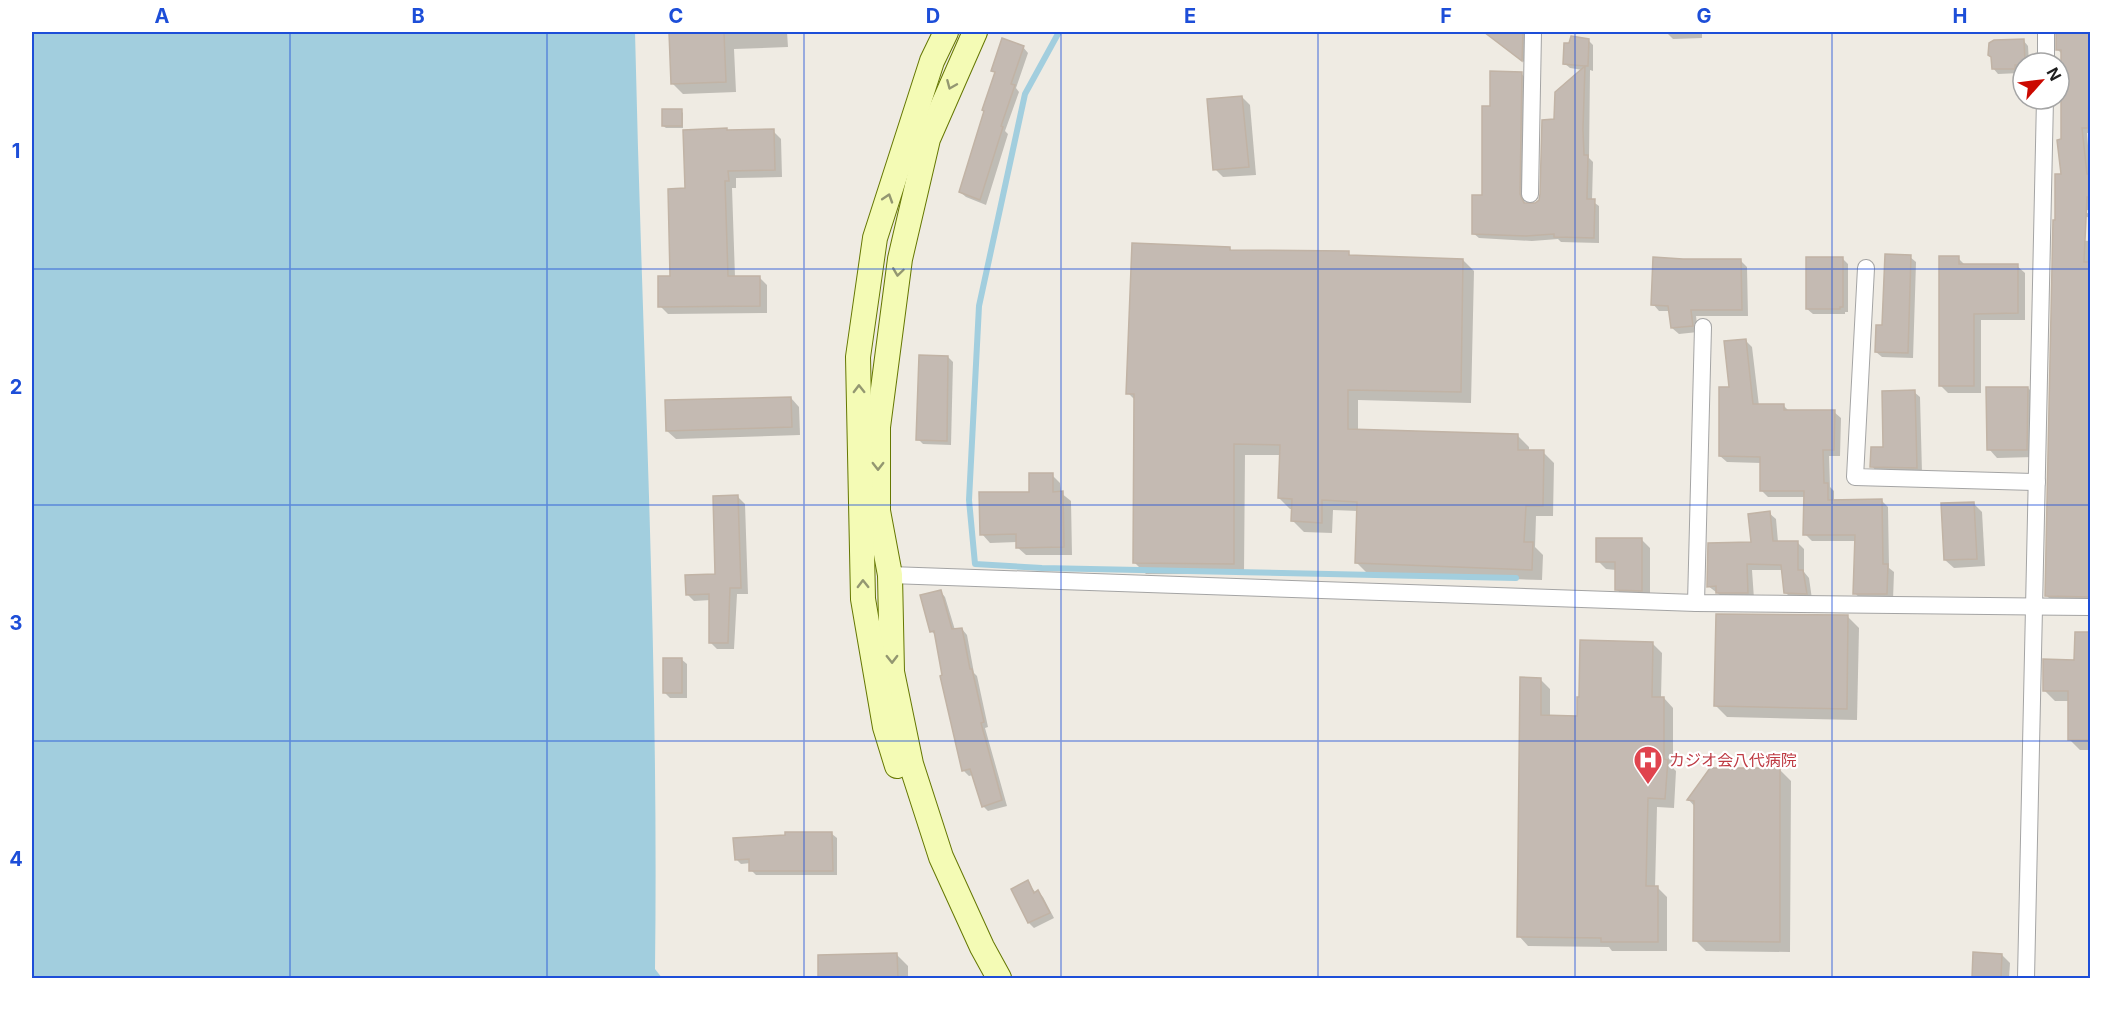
<svg xmlns="http://www.w3.org/2000/svg" width="2122" height="1010" font-family="Inter,'Noto Sans JP',sans-serif">
	<style>
		.water { fill: #a2cede }
		.shadow { fill: #0003 }
		.lines { fill: none; stroke-linecap: round; stroke-linejoin: round }
		.stream { stroke: #a2cede; stroke-width: 6 }
		.building { fill: #c4bab2; stroke: #c1b3a5; stroke-width: 1.5 }
		.street-casing { stroke: #a4a4a4; stroke-width: 18 }
		.secondary-casing { stroke: #657702; stroke-width: 26 }
		.street { stroke: #fff; stroke-width: 16 }
		.secondary { stroke: #f4fbb5; stroke-width: 24 }
		.oneway { stroke: #939771 }
		.grid { fill: none; stroke: #1d4ed8; stroke-width: 1.5; stroke-opacity: 0.55 }
		.labels { text-anchor: middle; dominant-baseline: central; stroke-width: 4.5; stroke-linejoin: round; paint-order: stroke }
		.health-label { font-size: 16px; fill: #be3a42; stroke: #fff; text-anchor: start }
		.neatline { fill: none; stroke: #1d4ed8; stroke-width: 2 }
		.grid-label { font-size: 20px; text-anchor: middle; font-weight: bold; fill: #1d4ed8 }
	</style>
	<rect width="100%" height="100%" fill="#efebe3"/>
	<!-- water -->
	<path class="water" d="M32 32H635C642 344 659 656 655 969L662 978H32Z"/>
	<!-- shadow -->
	<g class="shadow">
		<path d="M671 32H787L788 47 734 49 736 92 683 94 672 83Z"/>
		<path d="M1499 32H1525L1524 62 1499 41Z"/>
		<path d="M1666 32H1702V38L1673 39Z"/>
		<path d="M2058 32H2090V133H2087L2090 170V210L2060 211V214L2090 213V217L2062 218 2057 213V176H2062L2059 141H2062V54L2058 50Z"/>
		<path d="M1588 40 1593 45V71L1590 70 1589 158 1593 162 1592 201 1599 206V243L1561 242 1558 239 1532 241 1479 238 1473 233 1484 197 1491 108 1521 73 1526 79 1524 200 1526 204 1535 205 1540 201 1556 121 1583 70 1570 68 1564 63Z"/>
		<path d="M2023 40 2028 46 2029 63H2023V69H2020V73L1998 74 1993 68Z"/>
		<path d="M1023 47 1028 53 1016 88 1019 92 1005 131 1008 134 986 205 966 197 960 192 996 74 992 70Z"/>
		<path d="M1242 97 1250 105 1256 175 1223 177 1215 169Z"/>
		<path d="M681 111 683 113V128H666L663 126Z"/>
		<path d="M773 131 781 139 782 177 736 178V188H732L735 277H759L767 285V313L668 314 660 306 672 278 687 190Z"/>
		<path d="M2054 239 2090 241V608L2057 606 2046 595Z"/>
		<path d="M1229 248 1233 252 1348 253 1352 257 1463 260 1474 271 1471 403 1358 400V431L1518 436 1529 447V451L1543 452 1554 463 1553 516H1536L1535 547 1543 555 1542 580 1368 574 1357 563 1358 511 1333 510 1332 533 1304 532 1293 521V509H1290L1279 498 1281 455H1245L1244 574H1146L1135 563 1136 401 1128 393Z"/>
		<path d="M1910 257 1916 262 1913 358 1882 357 1876 352 1883 326Z"/>
		<path d="M1842 258 1848 264V312H1845V314H1813L1807 309Z"/>
		<path d="M1958 258 1966 266H2017L2025 273V320H1981V393H1948L1940 385Z"/>
		<path d="M1741 261 1747 267 1748 316H1696L1698 332 1679 334 1672 328 1670 311H1659L1653 304Z"/>
		<path d="M1745 340 1752 347 1759 406H1784L1790 412H1834L1841 418 1840 456H1829L1830 487 1834 491V501H1882L1888 507 1889 568 1894 572 1893 600H1861L1855 593 1856 541H1812L1805 534V497H1768L1762 491 1761 463 1727 462 1720 456 1731 389Z"/>
		<path d="M948 357 953 362 951 445 923 444 918 439Z"/>
		<path d="M2028 388 2036 396 2035 457 1997 458 1989 449Z"/>
		<path d="M1914 392 1920 397 1922 473 1877 472 1872 466 1884 449Z"/>
		<path d="M791 398 799 407 800 435 676 439 667 431Z"/>
		<path d="M1052 475 1060 483 1061 493 1071 501 1072 555H1026L1017 547V542L990 543 982 534Z"/>
		<path d="M738 497 745 504 748 594H737L734 649H717L710 642 711 600 694 601 687 594 717 576Z"/>
		<path d="M1973 503 1982 512 1985 566 1954 568 1945 560Z"/>
		<path d="M1769 513 1776 519 1778 542 1798 543 1804 549V572L1809 578 1812 599H1792L1786 593 1783 570H1752L1754 599 1724 598 1708 586 1753 543Z"/>
		<path d="M1641 539 1650 548V598L1625 597 1616 589V570L1606 569 1598 561Z"/>
		<path d="M940 591 945 597 955 630 962 629 967 635 974 673 977 676 988 727 985 728 1007 806 988 811 983 806 973 775 969 776 964 771 941 677 944 676 937 636 932 632Z"/>
		<path d="M1848 617 1859 628 1857 720 1727 717 1716 706Z"/>
		<path d="M2090 634V750H2080L2069 739 2070 701H2055L2044 690 2076 661Z"/>
		<path d="M1652 643 1662 653 1661 698H1664L1673 708V768L1676 771 1674 808 1657 807 1655 888H1658L1667 897V951H1612L1609 947 1528 946 1519 936 1540 679 1550 689V717H1579Z"/>
		<path d="M681 659 687 664V698H670L665 693Z"/>
		<path d="M1780 770 1791 781 1790 952 1706 951 1695 940V807L1689 800Z"/>
		<path d="M832 834 837 838V875H756L751 870V863L741 864 736 859Z"/>
		<path d="M1027 882 1036 893 1038 892 1043 897 1054 918 1034 928 1029 923 1013 889Z"/>
		<path d="M896 954 908 966V978H820V957Z"/>
		<path d="M1974 954 2002 955 2010 963 2009 978H1973Z"/>
	</g>
	<g class="lines">
		<!-- stream -->
		<path class="stream" d="M1059 32 1025 94 979 306 969 500 975 564 1042 568 1516 578"/>
	</g>
	<!-- building -->
	<g class="building">
		<path d="M669 32H724L726 82 671 84Z"/>
		<path d="M1484 32H1523L1522 61Z"/>
		<path d="M2056 32H2091L2088 128H2082L2087 174H2091V197H2087L2084 262H2091V597L2045 596 2053 220H2055V174H2061L2057 140 2061 139V50H2056Z"/>
		<path d="M1571 36 1589 39 1588 66H1585L1583 129 1584 155H1588L1587 199H1595L1594 238 1554 237V234L1526 236 1472 234V195H1482V106H1490V71L1522 72 1520 194 1524 203H1535L1539 200 1540 194 1542 120 1554 119 1555 92 1585 66 1563 64 1564 43H1569Z"/>
		<path d="M1002 38 1024 46 1011 84 1015 85 1001 126 1003 127 980 200 959 192 984 111 982 110 995 72 991 71Z"/>
		<path d="M2024 39 2025 63 2023 65H2015V69H1992L1991 57 1988 55 1989 43 1994 40Z"/>
		<path d="M1242 96 1249 167 1213 170 1207 99Z"/>
		<rect x="662" y="109" width="20" height="17"/>
		<path d="M727 128V130L774 129 775 170 728 171 729 181H725L728 276H760V306L658 307V276H670L668 189 685 188 683 130Z"/>
		<path d="M1132 243 1230 247V250L1349 251V255L1463 259 1461 392 1348 390V429L1518 434V450H1544L1543 506H1526L1524 542H1533L1532 570 1355 563 1357 502 1322 500V523L1291 521 1292 499 1278 498 1280 445 1234 444V564L1133 563 1134 394H1126Z"/>
		<path d="M1885 254 1911 255 1908 353 1875 352 1876 325H1882Z"/>
		<path d="M1939 256H1959V264H2018V313L1974 314V386H1939Z"/>
		<path d="M1653 257 1683 259H1741L1742 310H1691L1693 326 1671 328 1668 306 1651 305Z"/>
		<path d="M1806 257H1843V307H1840V309H1806Z"/>
		<path d="M1746 339 1753 404H1784V410H1835L1834 450H1823L1824 483H1828V500L1882 499 1883 564H1888L1887 594H1853L1855 535H1803L1804 491H1760V457L1719 456V387H1729L1724 341Z"/>
		<path d="M919 355 948 356 947 441 916 440Z"/>
		<path d="M1986 387H2028L2027 450H1987Z"/>
		<path d="M1915 390 1917 468 1870 467 1871 447H1883L1882 391Z"/>
		<path d="M791 397 792 427 666 431 665 400Z"/>
		<path d="M1029 473H1053V492L1063 491 1064 547 1016 548V534L980 535 979 492H1029Z"/>
		<path d="M738 495 741 588H730L728 643H709V594L686 595 685 575 715 574 713 496Z"/>
		<path d="M1974 502 1977 559 1944 560 1941 503Z"/>
		<path d="M1770 511 1773 541H1798V570H1803L1807 594 1784 593 1781 565 1747 564 1748 593H1716V586L1707 587 1708 543 1751 542 1748 514Z"/>
		<path d="M1596 538H1642V591L1615 590V562H1596Z"/>
		<path d="M941 590 952 629 962 628 970 669H972L984 722 981 723 1002 800 982 807 970 769 962 771 940 676 942 675 934 631 930 632 920 595Z"/>
		<path d="M1716 614 1848 615 1847 709 1714 706Z"/>
		<path d="M2075 632H2091V740H2068V691H2043V659L2074 660Z"/>
		<path d="M1580 640 1653 642 1652 697H1664V759L1668 760 1665 799 1648 798 1646 886H1658V942H1601V938L1517 937 1520 677 1541 678V715L1577 716V697H1579Z"/>
		<rect x="663" y="658" width="19" height="35"/>
		<path d="M1710 768H1780V942L1693 941 1694 801 1687 800Z"/>
		<path d="M785 832H832L833 871H749V859L735 860 733 838 785 835Z"/>
		<path d="M1028 880 1034 893 1038 890 1050 913 1028 923 1011 889Z"/>
		<path d="M1973 952 2002 954 2001 978H1972Z"/>
		<path d="M897 953 898 978H818V955Z"/>
	</g>
	<g class="lines">
		<!-- street casing -->
		<g class="street-casing">
			<g id="street">
				<path d="M2046 63V32"/>
				<path d="M1530 194 1533 32"/>
				<path d="M1866 268 1855 477 2037 482"/>
				<path d="M890 575 1696 603 2090 607"/>
				<path d="M1696 603 1703 327"/>
				<path d="M2026 978 2045 99"/>
			</g>
		</g>
		<!-- secondary casing -->
		<g class="secondary-casing">
			<g id="secondary">
				<path d="M975 32 928 139 900 259 878 427V511L890 575 892 672 911 764 941 857 982 947 999 978"/>
				<path d="M897 766 885 727 863 599 858 357 875 238 932 61 946 32"/>
			</g>
		</g>
		<!-- street -->
		<use href="#street" class="street"/>
		<!-- secondary -->
		<use href="#secondary" class="secondary"/>
	</g>
	<!-- one-way arrows -->
	<defs><path id="oneway-chevron" d="M-2-3.5L2.5 0L-2 3.5" fill="none" stroke-width="1.6" stroke-linecap="round" stroke-linejoin="round" transform="scale(1.5)"/></defs>
	<g class="oneway">
		<use href="#oneway-chevron" transform="translate(951 85) rotate(113)"/>
		<use href="#oneway-chevron" transform="translate(888 198) rotate(-72)"/>
		<use href="#oneway-chevron" transform="translate(898 272) rotate(98)"/>
		<use href="#oneway-chevron" transform="translate(859 389) rotate(-91)"/>
		<use href="#oneway-chevron" transform="translate(878 466) rotate(90)"/>
		<use href="#oneway-chevron" transform="translate(863 584) rotate(-91)"/>
		<use href="#oneway-chevron" transform="translate(892 659) rotate(89)"/>
	</g>
	<!-- grid -->
	<path class="grid" d="M290 32V978M547 32V978M804 32V978M1061 32V978M1318 32V978M1575 32V978M1832 32V978M32 269H2090M32 505H2090M32 741H2090"/>
	<!-- icons -->
	<defs>
		<g id="hospital-pin" transform="scale(1.5)"><path d="M0 17L-7.5 6A9.5 9.5 0 1 1 7.5 6Z" fill="#e0444e" stroke="#fff"/><path d="M-5-5h3v3.5h4V-5h3V5h-3V1.5h-4V5h-3Z" fill="#fff"/></g>
	</defs>
	<g fill-rule="evenodd">
		<use href="#hospital-pin" x="1648" y="760"/>
	</g>
	<g class="labels">
		<!-- health labels -->
		<g class="health-label">
			<text x="1669" y="760">カジオ会八代病院</text>
		</g>
	</g>
	<!-- border -->
	<rect width="2122" height="1010" fill="none" stroke="#ffffff" stroke-width="66"/>
	<!-- north arrow -->
	<g transform="translate(2041 81) rotate(62)"><circle r="28" fill="#ffffff" stroke="#a5a5a5" stroke-width="1.5"/>
	<path d="M0-4.5L10 22L0 15L-10 22Z" fill="#cb0900"/>
	<text y="-9" font-size="16" font-weight="bold" text-anchor="middle" fill="#1d1d1d">N</text>
	</g>
	<rect x="33" y="33" width="2056" height="944" class="neatline"/>
	<g class="grid-label">
		<text x="162" y="23">A</text>
		<text x="418" y="23">B</text>
		<text x="676" y="23">C</text>
		<text x="933" y="23">D</text>
		<text x="1190" y="23">E</text>
		<text x="1446" y="23">F</text>
		<text x="1704" y="23">G</text>
		<text x="1960" y="23">H</text>
		<text x="16" y="158">1</text>
		<text x="16" y="394">2</text>
		<text x="16" y="630">3</text>
		<text x="16" y="866">4</text>
	</g>
</svg>
